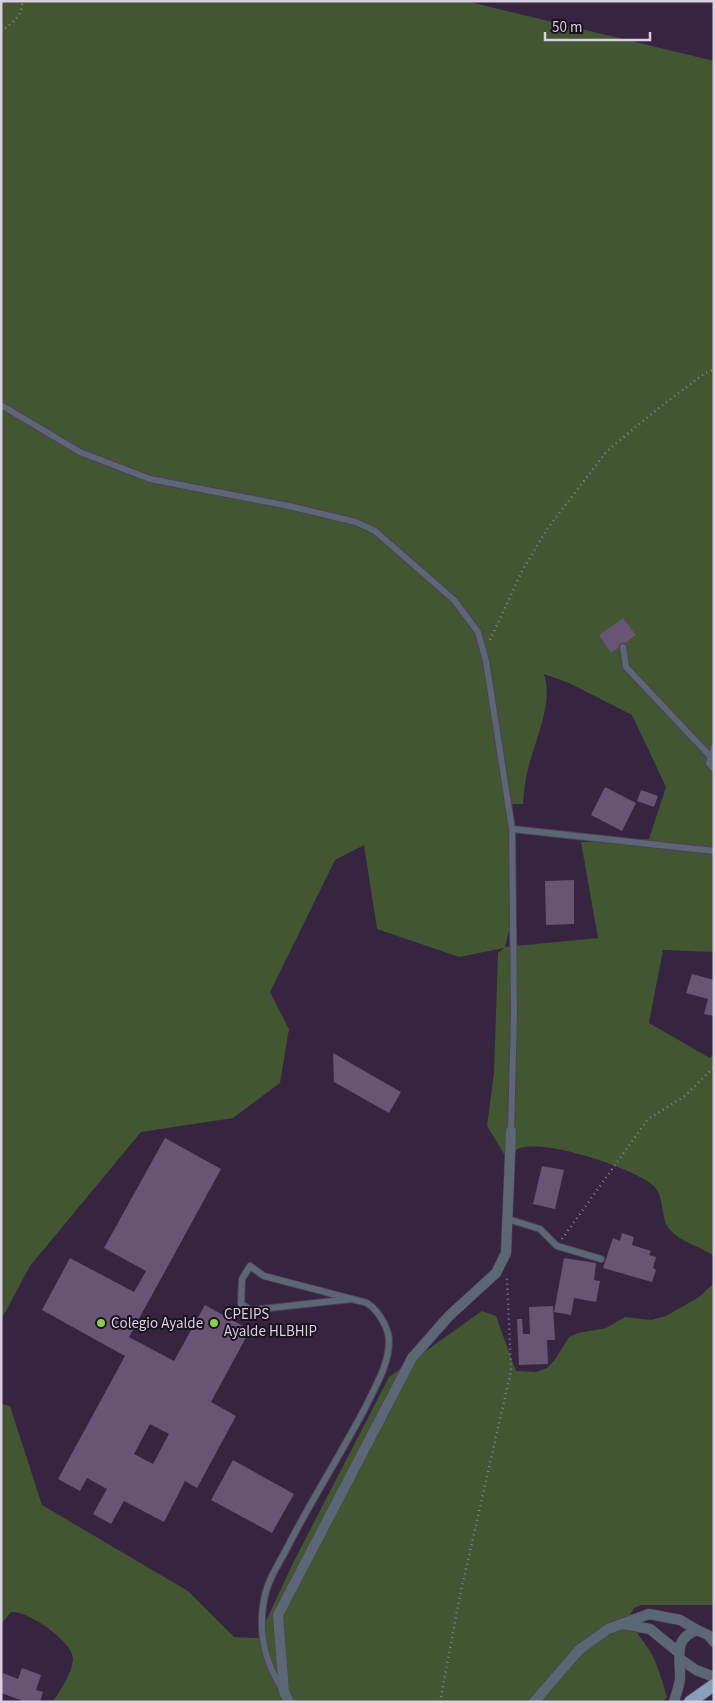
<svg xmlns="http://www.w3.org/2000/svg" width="715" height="1703" font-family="'Source Sans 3',sans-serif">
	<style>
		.green { fill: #415631; fill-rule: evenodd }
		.building { fill: #685474; fill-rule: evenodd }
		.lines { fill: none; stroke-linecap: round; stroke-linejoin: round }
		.service-casing { stroke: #513f5b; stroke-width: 8 }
		.minor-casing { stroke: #513f5b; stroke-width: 11 }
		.primary-casing { stroke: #513f5b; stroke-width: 14 }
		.path { stroke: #8c7d95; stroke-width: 2.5; stroke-dasharray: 1 4; stroke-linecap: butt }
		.service { stroke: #5b6774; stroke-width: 6 }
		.minor { stroke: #5b6774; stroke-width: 10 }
		.primary { stroke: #889fba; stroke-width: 12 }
		.poi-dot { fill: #89cf48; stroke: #1a121f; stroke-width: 2 }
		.labels { text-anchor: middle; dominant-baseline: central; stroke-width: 4; stroke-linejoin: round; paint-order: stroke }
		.poi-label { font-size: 15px; fill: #dacee1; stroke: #1a121f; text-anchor: start }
	</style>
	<rect width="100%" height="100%" fill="#372441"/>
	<!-- green -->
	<g class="green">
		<path d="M1 1H466L714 61V952L663 950 649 1023 710 1058 714 1054V1256C700 1246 682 1243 671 1231 658 1217 667 1195 650 1183 629 1167 539 1136 515 1150 512 1152 510 1156 507 1159L487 1126 494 1073 498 953 504 948 459 957 377 929 364 845 335 860 270 992 289 1029 280 1083 233 1118 141 1132 30 1266 1 1320ZM544 674 569 683 632 715 666 787 649 839 581 842 598 938 505 947 511 923 512 900 508 804H523C524 792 525 780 528 769 535 740 554 702 544 674Z"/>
		<path d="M714 1283V1605H641L634 1608 629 1617C634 1631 642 1639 650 1651 658 1665 662 1681 667 1697L662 1702H53C60 1690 72 1674 73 1659 74 1642 27 1610 11 1612L1 1624V1404L10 1406 42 1505 188 1591 234 1637 258 1638 294 1561 389 1377 482 1311 496 1316 516 1371 536 1372 547 1368 554 1361 569 1337 578 1333 606 1328 625 1317 651 1320 666 1316 699 1297Z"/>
	</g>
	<!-- building -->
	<g class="building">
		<path d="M623 618 636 635 611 653 599 635Z"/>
		<path d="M605 787 636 803 622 831 591 815Z"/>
		<path d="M641 790 658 796 654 807 637 801Z"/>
		<path d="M574 880V924L546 925 545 881Z"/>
		<path d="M692 974 714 980V1016L704 1014 708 999 686 993Z"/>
		<path d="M333 1053 401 1092 389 1113 334 1082Z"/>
		<path d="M165 1138 221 1169 129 1337 174 1361 205 1305 250 1330 211 1402 236 1416 197 1488 185 1481 164 1522 124 1501 111 1524 93 1514 107 1489 87 1478 80 1491 58 1479 125 1356 42 1310 70 1258 134 1292 146 1271 104 1248ZM150 1424 169 1434 153 1464 134 1454Z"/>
		<path d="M542 1166 564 1170 555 1209 533 1204Z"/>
		<path d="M622 1233 634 1237 632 1245 651 1251 649 1255 656 1257 653 1268 656 1270 652 1282 603 1268 613 1238 620 1241Z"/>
		<path d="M564 1258 596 1263 594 1280 600 1281 596 1302 574 1298 571 1315 554 1312Z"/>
		<path d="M553 1306 555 1340H547L548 1364 519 1365 517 1319H522L523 1334H530L529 1307Z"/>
		<path d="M233 1460 294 1494 272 1533 211 1500Z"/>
		<path d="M22 1668 41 1675 36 1690 43 1692 40 1702H26L1 1693 3 1673 18 1679Z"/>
	</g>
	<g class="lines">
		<!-- service casing -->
		<g class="service-casing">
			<g id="service">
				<path d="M1 405 80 452 150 479 289 506 356 522 375 531 454 600 478 632 486 661 512 829 514 1015 511 1131"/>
				<path d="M623 647 626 667 710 756"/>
				<path d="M714 747 709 763 714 769"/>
				<path d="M512 829 714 851"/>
				<path d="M508 1219 540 1229 557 1246 601 1259"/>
				<path d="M282 1689C263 1659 257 1626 266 1591 270 1577 279 1563 286 1550 310 1502 340 1456 365 1408 375 1387 389 1365 389 1341 389 1328 378 1310 367 1303 363 1301 357 1301 352 1299L264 1276 250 1266 242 1279 241 1304 251 1310 352 1299"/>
			</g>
		</g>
		<!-- minor casing -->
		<g class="minor-casing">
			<g id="minor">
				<path d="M622 1624 650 1629 677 1651"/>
				<path d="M680 1659 696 1670 714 1677"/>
				<path d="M289 1702 284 1692 278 1615 412 1358 449 1316 496 1273 506 1253 511 1131"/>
				<path d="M534 1702 579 1650 608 1629 649 1614 680 1620 697 1630"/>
				<path d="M674 1702C676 1694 679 1687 680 1679 681 1658 672 1639 697 1630L708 1635 714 1642"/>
			</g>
		</g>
		<!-- primary casing -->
		<g class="primary-casing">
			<path id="primary" d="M690 1702 714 1685"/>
		</g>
		<!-- path -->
		<g class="path">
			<path d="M1 31C11 25 24 14 22 1"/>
			<path d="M490 640 522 571 547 529 607 451 660 407 705 373 714 370"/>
			<path d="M562 1239 648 1119 685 1096 714 1067"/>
			<path d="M440 1702 460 1595 511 1371 507 1277"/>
		</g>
		<!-- service -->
		<use href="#service" class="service"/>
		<!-- minor -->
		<use href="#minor" class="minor"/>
		<!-- primary -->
		<use href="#primary" class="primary"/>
	</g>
	<!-- markers -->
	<g class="poi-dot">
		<circle cx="101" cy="1323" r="5"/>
		<circle cx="214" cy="1323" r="5"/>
	</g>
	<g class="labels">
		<!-- poi labels -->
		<g class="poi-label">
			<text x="224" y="1314">CPEIPS<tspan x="224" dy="17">Ayalde HLBHIP</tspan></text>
			<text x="111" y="1323">Colegio Ayalde</text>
		</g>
	</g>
	<!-- border -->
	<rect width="715" height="1703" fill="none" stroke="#dacee1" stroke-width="5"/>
	<!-- scale -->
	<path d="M545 32v8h105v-8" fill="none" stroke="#dacee1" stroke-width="2.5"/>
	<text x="552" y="32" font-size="15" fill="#dacee1" stroke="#1a121f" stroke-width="4" paint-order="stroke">50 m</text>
</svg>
